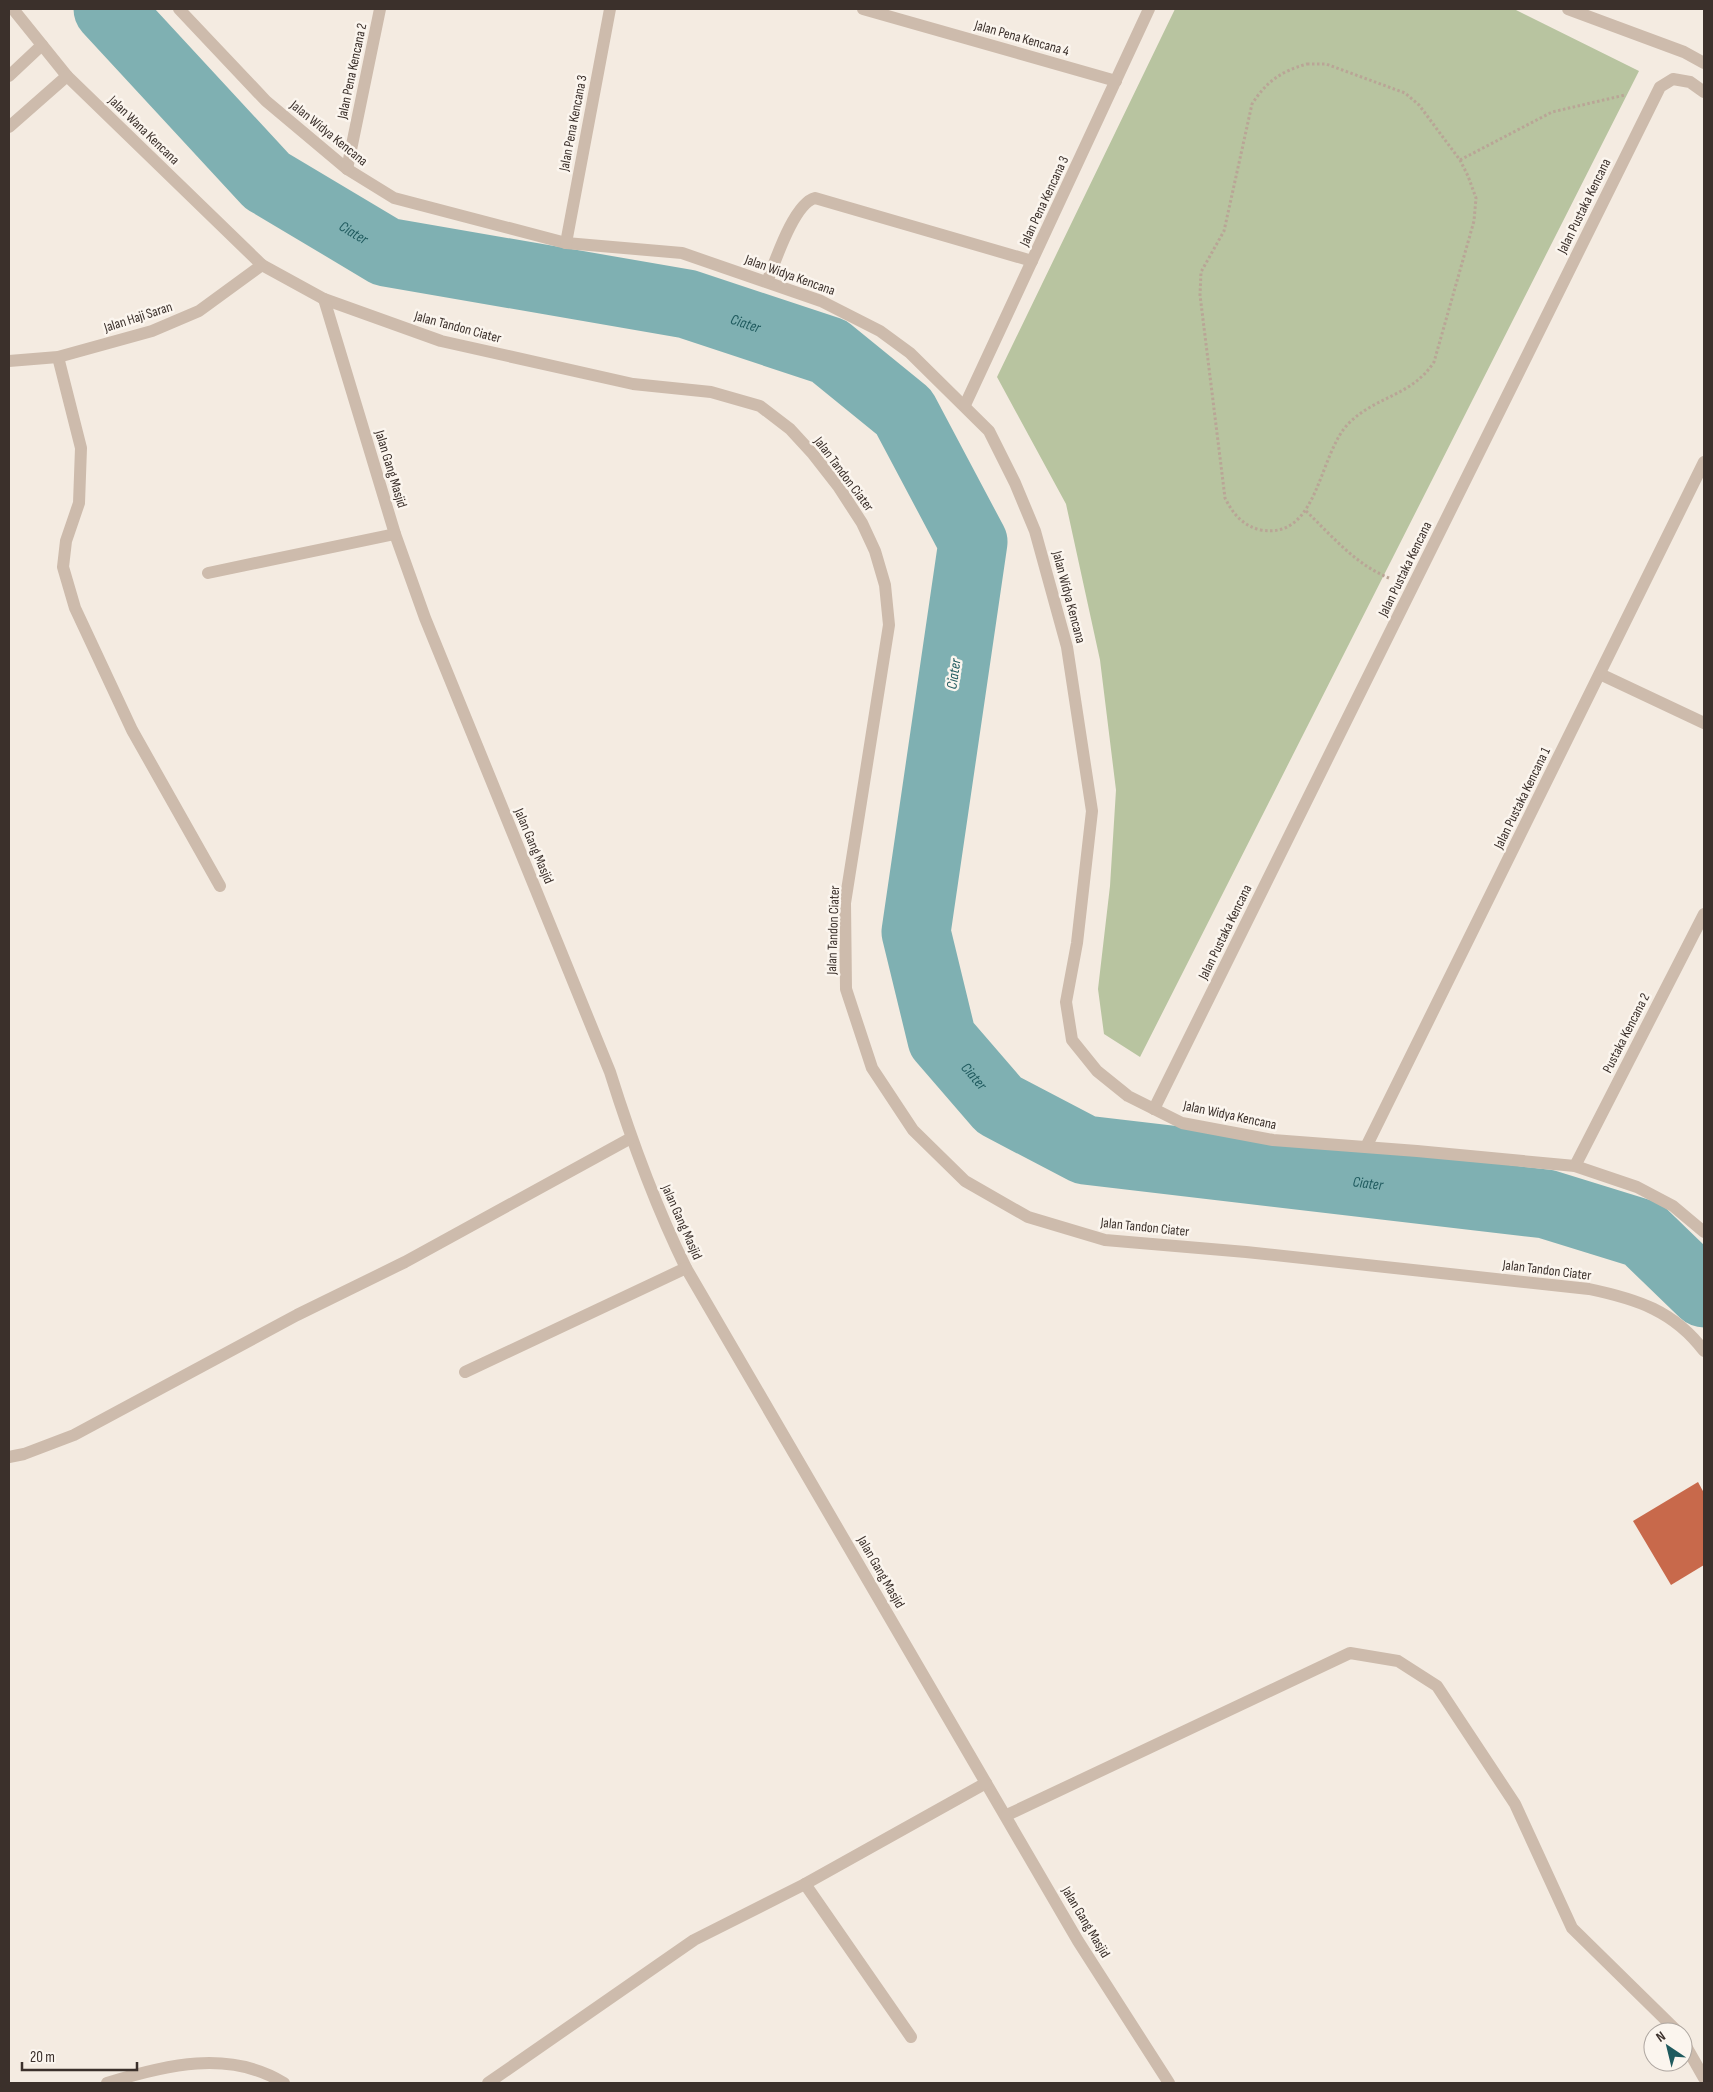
<svg xmlns="http://www.w3.org/2000/svg" width="1713" height="2092" font-family="'Sofia Sans Condensed',sans-serif">
	<style>
		.green { fill: #b8c4a0 }
		.lines { fill: none; stroke-linecap: round; stroke-linejoin: round }
		.river { stroke: #7fb0b2; stroke-width: 69 }
		.building { fill: #c8694b }
		.path { stroke: #b9a596; stroke-width: 3; stroke-dasharray: 2.5 2.5; stroke-linecap: butt }
		.minor { stroke: #cdbbac; stroke-width: 12 }
		.labels { text-anchor: middle; dominant-baseline: central; stroke-width: 5; stroke-linejoin: round; paint-order: stroke }
		.street-label { font-size: 14px; fill: #3b302b; stroke: #fbf5ee }
		.water-label { font-size: 15px; font-style: italic; fill: #1f5a5e; stroke: #fbf5ee }
	</style>
	<rect width="100%" height="100%" fill="#f4ebe1"/>
	<!-- green -->
	<path class="green" d="M1175 9H1514L1639 71 1140 1057 1104 1034 1098 989 1110 886 1116 790 1100 660 1066 504 997 377Z"/>
	<g class="lines">
		<!-- river -->
		<path class="river" id="s1" d="M108 9 267 181 386 252 687 304 829 351 904 412 973 542 916 932 942 1039 999 1105 1085 1150 1546 1204 1643 1234 1704 1293"/>
	</g>
	<!-- building -->
	<path class="building" d="M1698 1482 1704 1493V1565L1671 1585 1633 1521Z"/>
	<g class="lines">
		<!-- path -->
		<g class="path">
			<path d="M1307 64H1326L1405 93 1419 105 1460 160 1468 176 1476 198 1474 221 1434 362C1412 396 1376 396 1349 423 1318 454 1319 540 1261 530 1243 526 1233 514 1225 498L1200 295 1201 272 1224 231 1252 104C1266 82 1281 71 1307 64Z"/>
			<path d="M1460 160 1552 112 1625 95"/>
			<path d="M1306 511C1332 536 1355 564 1389 578"/>
		</g>
		<!-- minor -->
		<g class="minor">
			<path d="M13 9 67 76 262 265 324 299 441 341 633 384 711 392 760 406 790 429 813 454 838 486 862 523 875 551 885 585 889 625 845 903 846 989 872 1068 913 1130 965 1181 1028 1217 1105 1240 1246 1252 1589 1289C1637 1299 1674 1311 1704 1351"/>
			<path d="M179 9 266 101 347 169 394 198 566 243 682 253 821 301 880 331 910 353 989 431 1015 483 1035 531 1067 647 1092 811 1077 943 1066 1002 1072 1040 1097 1071 1128 1096 1182 1123 1273 1140 1417 1151 1575 1166 1637 1187 1673 1206 1704 1232"/>
			<path d="M863 9 1116 81"/>
			<path d="M1568 9 1684 52 1704 63"/>
			<path d="M9 76 42 45"/>
			<path d="M9 127 67 76"/>
			<path d="M347 169 380 9"/>
			<path d="M566 243 610 9"/>
			<path d="M767 282C775 262 794 203 815 198L1032 261"/>
			<path d="M324 299 395 534 425 618 610 1072C631 1139 655 1205 686 1268L1078 1941 1169 2083"/>
			<path d="M58 357 81 448 79 503 66 541 63 567 75 608 132 730 220 886"/>
			<path d="M9 361 58 357 152 331 199 311 262 265"/>
			<path d="M965 405 1149 9"/>
			<path d="M208 573 395 534"/>
			<path d="M1600 674 1704 723"/>
			<path d="M1154 1109 1660 87 1673 79 1690 82 1704 92"/>
			<path d="M1366 1147 1704 462"/>
			<path d="M1575 1166 1704 914"/>
			<path d="M465 1372 686 1268"/>
			<path d="M9 1457 24 1454 74 1435 297 1315 405 1262 631 1138"/>
			<path d="M1007 1815 1350 1653 1398 1661 1437 1686 1515 1804 1572 1928 1678 2032"/>
			<path d="M805 1884 911 2037"/>
			<path d="M1683 2041 1704 2078"/>
			<path d="M107 2083C165 2065 229 2049 284 2083"/>
			<path d="M488 2083 694 1940 805 1884 986 1783"/>
		</g>
	</g>
	<g class="labels">
		<!-- street labels -->
		<g class="street-label">
			<text transform="translate(1022 38) rotate(16)">Jalan Pena Kencana 4</text>
			<text transform="translate(352 71) rotate(-78)">Jalan Pena Kencana 2</text>
			<text transform="translate(573 123) rotate(-79)">Jalan Pena Kencana 3</text>
			<text transform="translate(144 130) rotate(44)">Jalan Wana Kencana</text>
			<text transform="translate(329 133) rotate(39)">Jalan Widya Kencana</text>
			<text transform="translate(1044 201) rotate(-65)">Jalan Pena Kencana 3</text>
			<text transform="translate(1584 206) rotate(-64)">Jalan Pustaka Kencana</text>
			<text transform="translate(790 275) rotate(20)">Jalan Widya Kencana</text>
			<text transform="translate(138 317) rotate(-18)">Jalan Haji Saran</text>
			<text transform="translate(458 327) rotate(15)">Jalan Tandon Ciater</text>
			<text transform="translate(391 469) rotate(73)">Jalan Gang Masjid</text>
			<text transform="translate(844 474) rotate(53)">Jalan Tandon Ciater</text>
			<text transform="translate(1405 569) rotate(-64)">Jalan Pustaka Kencana</text>
			<text transform="translate(1069 597) rotate(75)">Jalan Widya Kencana</text>
			<text transform="translate(1522 798) rotate(-64)">Jalan Pustaka Kencana 1</text>
			<text transform="translate(534 846) rotate(67)">Jalan Gang Masjid</text>
			<text transform="translate(833 930) rotate(-88)">Jalan Tandon Ciater</text>
			<text transform="translate(1225 932) rotate(-64)">Jalan Pustaka Kencana</text>
			<text transform="translate(1626 1033) rotate(-63)">Pustaka Kencana 2</text>
			<text transform="translate(1230 1115) rotate(12)">Jalan Widya Kencana</text>
			<text transform="translate(682 1222) rotate(66)">Jalan Gang Masjid</text>
			<text transform="translate(1145 1227) rotate(6)">Jalan Tandon Ciater</text>
			<text transform="translate(1547 1270) rotate(7)">Jalan Tandon Ciater</text>
			<text transform="translate(881 1572) rotate(60)">Jalan Gang Masjid</text>
			<text transform="translate(1086 1922) rotate(59)">Jalan Gang Masjid</text>
		</g>
		<!-- water labels -->
		<g class="water-label">
			<text stroke="none"><textPath href="#s1" startOffset="335">Ciater</textPath></text>
			<text stroke="none"><textPath href="#s1" startOffset="740">Ciater</textPath></text>
			<text transform="translate(954 674) rotate(-82)">Ciater</text>
			<text stroke="none"><textPath href="#s1" startOffset="1625">Ciater</textPath></text>
			<text stroke="none"><textPath href="#s1" startOffset="2045">Ciater</textPath></text>
		</g>
	</g>
	<!-- border -->
	<rect width="1713" height="2092" fill="none" stroke="#3b302b" stroke-width="20"/>
	<!-- north arrow -->
	<g transform="translate(1668 2047) rotate(325)"><circle r="24" fill="#fbf5ee" stroke="#aea6a0"/>
	<path d="M0-4L9 19L0 12L-9 19Z" fill="#1f5a5e"/>
	<text y="-8" font-size="14" font-weight="bold" text-anchor="middle" fill="#3b302b">N</text>
	</g>
	<!-- scale -->
	<path d="M22 2062v8h115v-8" fill="none" stroke="#3b302b" stroke-width="2.5"/>
	<text x="30" y="2062" font-size="15" fill="#3b302b" stroke="#fbf5ee" stroke-width="4" paint-order="stroke">20 m</text>
</svg>
